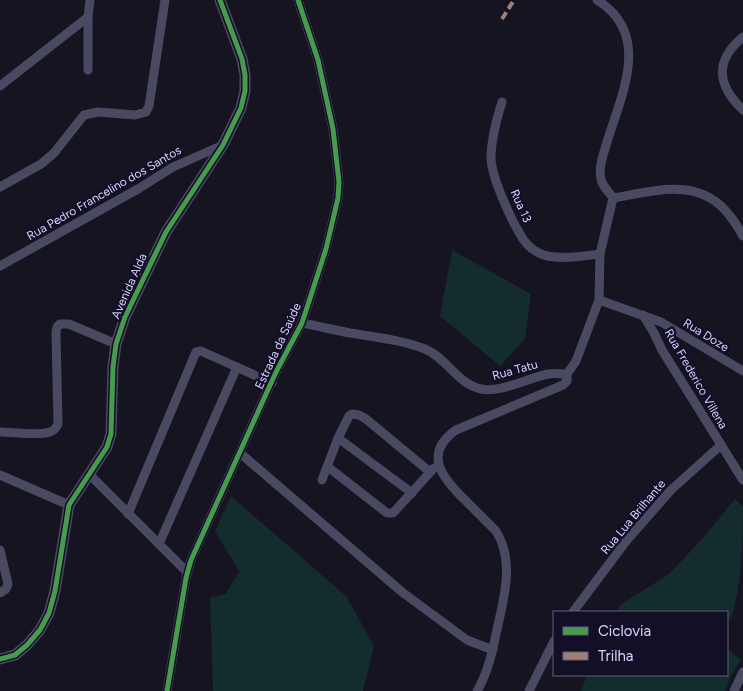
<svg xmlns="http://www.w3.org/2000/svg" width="743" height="691" font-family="Figtree,sans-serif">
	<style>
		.green { fill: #132c2d }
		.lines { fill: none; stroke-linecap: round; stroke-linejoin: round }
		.minor { stroke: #4a4962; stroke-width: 9 }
		.tertiary { stroke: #4a4962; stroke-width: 11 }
		.quiet { stroke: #9e8076; stroke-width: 4; stroke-dasharray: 8 4; stroke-linecap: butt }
		.cycleway-casing { stroke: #130f26; stroke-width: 8 }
		.cycleway { stroke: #469c4c; stroke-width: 5 }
		.labels { text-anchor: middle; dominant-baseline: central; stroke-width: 5; stroke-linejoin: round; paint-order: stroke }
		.street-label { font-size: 12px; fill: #d9d4ff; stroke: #130f26 }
	</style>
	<rect width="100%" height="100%" fill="#161421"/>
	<!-- green -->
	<g class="green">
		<path d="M452 250 531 294 525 339 500 366 440 316Z"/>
		<path d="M231 496 346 596 374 646 363 691H213L210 598 226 594 239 571 215 531Z"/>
		<path d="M735 499 743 507C743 545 742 583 731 619L727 620V612H616L620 605 669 574 704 537Z"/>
		<path d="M727 649 741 660 731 676 725 691H581L587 675H727Z"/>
	</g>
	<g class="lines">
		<!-- minor -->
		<g class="minor">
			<path d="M597 0C652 34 622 93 607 142 604 153 598 167 601 179 602 186 609 192 613 198 655 191 700 176 730 216 735 222 739 229 743 236"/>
			<path d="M743 37C714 61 717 85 743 110"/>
			<path d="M88 70V17L90 0"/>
			<path d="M0 86 88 17"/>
			<path d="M502 102C496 121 491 139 491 159 492 178 510 217 520 234 524 242 531 249 539 253 554 261 584 256 600 254"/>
			<path d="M0 187 41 164 54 153 84 115 98 112 135 115 146 112 149 106 165 0"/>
			<path d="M0 266 138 189 173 167 223 145"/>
			<path d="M599 300 661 322 743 371"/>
			<path d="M643 315 654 333 662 350 743 480"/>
			<path d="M302 323C318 326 334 330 350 333 375 337 402 340 425 349 447 358 457 384 481 389 501 393 528 378 548 374 554 373 560 374 567 374L576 361 599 300 600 254 613 198"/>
			<path d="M0 432C12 432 40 436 50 432 54 431 56 428 58 424L56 333 57 327 60 324H69L116 344"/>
			<path d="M338 438 412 493"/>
			<path d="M240 453 402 592 467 640 493 650"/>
			<path d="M328 467 387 513H393L434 468"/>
			<path d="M89 474 187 572"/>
			<path d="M0 475 69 505"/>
			<path d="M322 480 338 438 349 416 352 414 359 415 366 419 430 472"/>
			<path d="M128 514 196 352 201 351 272 383"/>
			<path d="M159 544 237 367"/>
			<path d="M0 550 8 584 6 589 0 593"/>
			<path d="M573 612 627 540 671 490 721 445"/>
			<path d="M167 691 186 578 191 560 276 372 302 323 326 249 338 198 339 182 333 129 318 60 298 0"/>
			<path d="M477 691C489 671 493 648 498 625 505 594 514 560 496 531 486 521 476 511 465 500 443 479 422 454 456 430L563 385 567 381V374"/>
			<path d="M529 691 554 641"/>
			<path d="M734 691 743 672"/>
		</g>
		<!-- tertiary -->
		<path class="tertiary" d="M0 659 15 655 27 645 40 630 49 613 55 591 69 505 107 447 111 434 113 367 116 344 125 317 166 232 223 145 241 108 245 91V75L242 59 220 0"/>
		<!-- quiet -->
		<path class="quiet" d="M502 19 514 0"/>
		<!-- cycleway casing -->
		<g class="cycleway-casing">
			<g id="cycleway">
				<path d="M0 659 15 655 27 645 40 630 49 613 55 591 69 505 107 447 111 434 113 367 116 344 125 317 166 232 223 145 241 108 245 91V75L242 59 220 0"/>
				<path d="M167 691 186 578 191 560 276 372 302 323 326 249 338 198 339 182 333 129 318 60 298 0"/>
			</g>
		</g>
		<!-- cycleway -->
		<use href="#cycleway" class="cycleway"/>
	</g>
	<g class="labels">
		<!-- street labels -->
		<g class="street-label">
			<text transform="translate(104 193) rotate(-30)">Rua Pedro Francelino dos Santos</text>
			<text transform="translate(521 206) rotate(66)">Rua 13</text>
			<text transform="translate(129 286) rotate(-66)">Avenida Alda</text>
			<text transform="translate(706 335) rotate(32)">Rua Doze</text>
			<text transform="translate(278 346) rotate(-65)">Estrada da Saúde</text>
			<text transform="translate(515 370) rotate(-15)">Rua Tatu</text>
			<text transform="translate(696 379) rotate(60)">Rua Frederico Villena</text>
			<text transform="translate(633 517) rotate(-50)">Rua Lua Brilhante</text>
		</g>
	</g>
	<!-- legend -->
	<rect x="553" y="611" width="175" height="65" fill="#130f26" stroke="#625e7d"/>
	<rect x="563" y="627" width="25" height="8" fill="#469c4c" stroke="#625e7d"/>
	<text x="598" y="636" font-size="15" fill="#d9d4ff">Ciclovia</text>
	<rect x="563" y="652" width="25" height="8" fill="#9e8076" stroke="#625e7d"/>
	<text x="598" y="661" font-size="15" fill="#d9d4ff">Trilha</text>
</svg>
